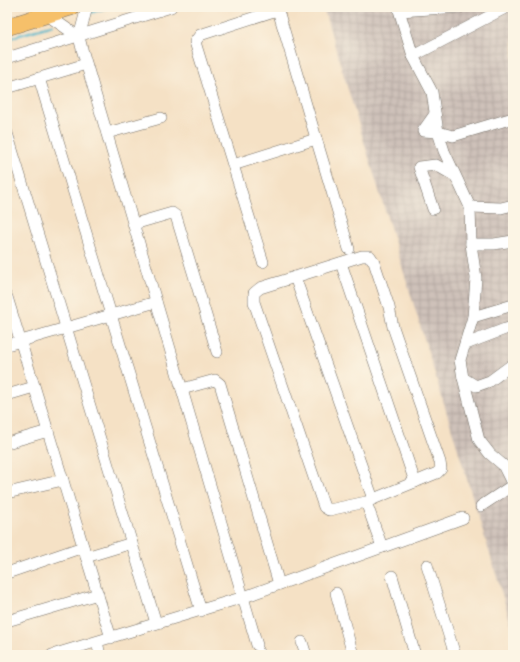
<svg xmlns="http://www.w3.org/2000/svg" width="520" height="662" font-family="Pangolin,sans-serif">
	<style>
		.industrial { fill: url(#industrial-grid) }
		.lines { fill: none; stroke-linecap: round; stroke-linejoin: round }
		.stream { stroke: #4cb5cb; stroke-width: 2.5 }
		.minor-casing { stroke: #726b61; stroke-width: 12 }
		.highway-casing { stroke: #726b61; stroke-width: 18 }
		.minor { stroke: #fff; stroke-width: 11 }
		.highway { stroke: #f6c06b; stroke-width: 17 }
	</style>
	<defs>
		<pattern id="industrial-grid" width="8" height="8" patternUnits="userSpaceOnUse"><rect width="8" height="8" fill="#cec1b9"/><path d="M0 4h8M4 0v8" fill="none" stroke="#b1a69f"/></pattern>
	</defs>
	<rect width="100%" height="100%" fill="#fcf5e5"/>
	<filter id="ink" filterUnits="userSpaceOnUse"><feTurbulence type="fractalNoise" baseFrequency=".025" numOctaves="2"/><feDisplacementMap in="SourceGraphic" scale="8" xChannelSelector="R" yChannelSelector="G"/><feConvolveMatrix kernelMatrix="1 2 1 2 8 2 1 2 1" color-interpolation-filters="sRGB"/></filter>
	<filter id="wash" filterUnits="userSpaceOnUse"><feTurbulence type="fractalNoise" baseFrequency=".012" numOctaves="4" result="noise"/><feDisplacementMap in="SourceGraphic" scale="16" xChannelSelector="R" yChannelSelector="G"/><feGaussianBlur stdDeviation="0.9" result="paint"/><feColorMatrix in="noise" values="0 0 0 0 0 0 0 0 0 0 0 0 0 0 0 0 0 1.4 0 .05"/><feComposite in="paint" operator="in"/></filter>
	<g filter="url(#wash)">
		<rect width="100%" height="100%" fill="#f5e1c5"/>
		<!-- industrial -->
		<path class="industrial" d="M323 7H513V630Z"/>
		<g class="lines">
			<!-- stream -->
			<g class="stream">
				<path d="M90 13 109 7"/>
				<path d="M7 39 52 25"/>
			</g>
		</g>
	</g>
	<g filter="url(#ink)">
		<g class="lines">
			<!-- minor casing -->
			<g class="minor-casing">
				<g id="minor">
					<path d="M87 7 79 37 82 49 257 645"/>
					<path d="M277 7 349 249"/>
					<path d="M398 7 413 56 432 92 438 132 444 151 470 207 471 244 476 278 473 317 460 360 463 378 476 386 490 381 513 364"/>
					<path d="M400 11 460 7"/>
					<path d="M47 15 79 37"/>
					<path d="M413 56 507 7"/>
					<path d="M7 58 171 7"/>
					<path d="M39 78 201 611"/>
					<path d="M7 88 86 64"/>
					<path d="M435 114 423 131 438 132 453 136 513 118"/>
					<path d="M7 133 156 623"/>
					<path d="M107 133 161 118"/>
					<path d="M233 165 316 139"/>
					<path d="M470 207 501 208 513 205"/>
					<path d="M433 209 419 167 436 165 455 176"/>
					<path d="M134 224 172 213 176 216 217 352"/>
					<path d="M471 244H494L513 241"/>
					<path d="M263 262 195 42 200 35 206 33 277 10"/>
					<path d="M341 263 415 482"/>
					<path d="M295 277 373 499"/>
					<path d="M7 297 111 638"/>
					<path d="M473 317 513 305"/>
					<path d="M466 344 505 329 513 327"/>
					<path d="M7 345 156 302"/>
					<path d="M463 378 479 440 490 454 503 465 513 485"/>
					<path d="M182 389 215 380 220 384 279 584"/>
					<path d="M7 395 34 387"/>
					<path d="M7 443 48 431"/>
					<path d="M7 493 63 480"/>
					<path d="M366 502 329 510 324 507 254 302V293L260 288 362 256H370L374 262 389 307 393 327 440 462 441 469 437 473 366 502 382 547"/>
					<path d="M481 506 513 485"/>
					<path d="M86 557 132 543"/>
					<path d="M427 565 455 655"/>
					<path d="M7 573 83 547"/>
					<path d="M392 576 415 655"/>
					<path d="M336 593 353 655"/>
					<path d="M7 621 98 594"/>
					<path d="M97 642 100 655"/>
					<path d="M302 642 306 655"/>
					<path d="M260 654V655"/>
					<path d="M52 655 244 597 463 518"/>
				</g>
			</g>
			<!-- highway casing -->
			<g class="highway-casing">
				<path id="highway" d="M7 27 71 7"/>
			</g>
			<!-- minor -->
			<use href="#minor" class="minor"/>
			<!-- highway -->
			<use href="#highway" class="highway"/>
		</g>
	</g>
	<!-- margin -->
	<rect width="520" height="662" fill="none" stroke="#fcf5e5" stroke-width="24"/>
</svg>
